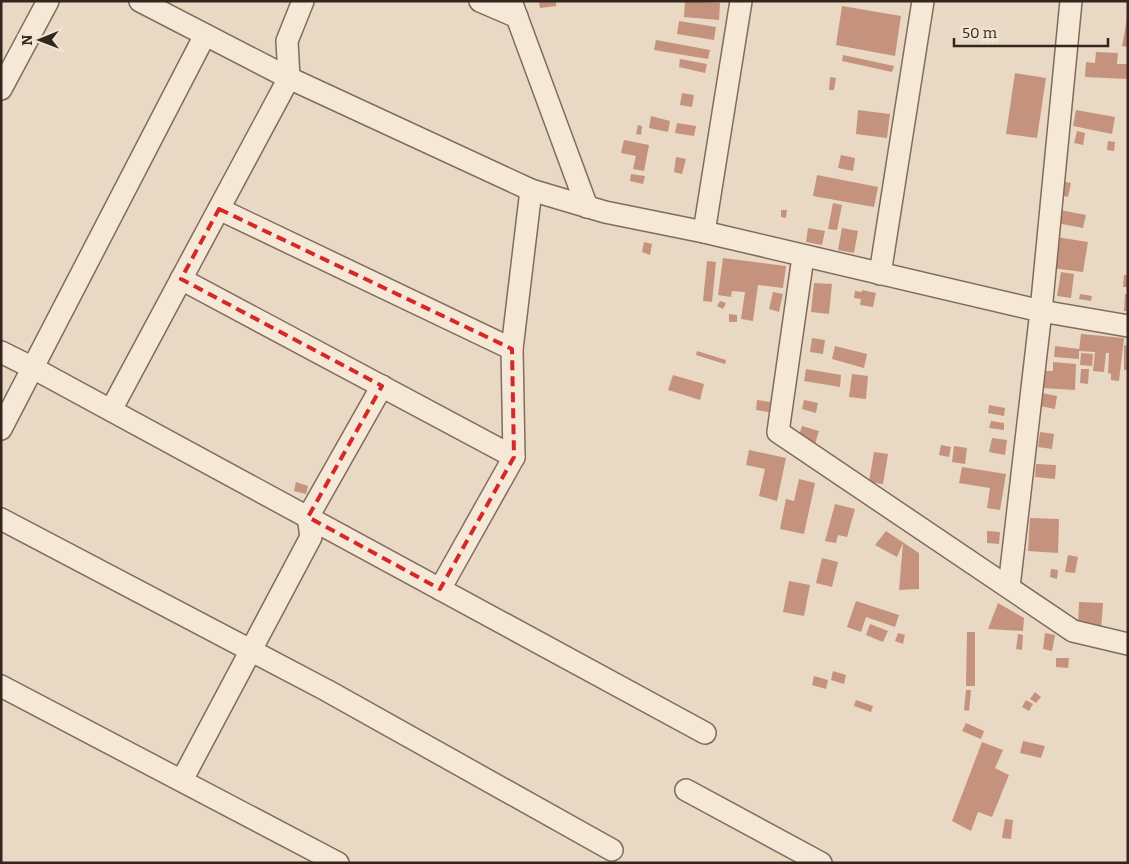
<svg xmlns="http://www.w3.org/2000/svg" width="1129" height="864" font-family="Bitter,serif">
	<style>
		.building { fill: #c4927d }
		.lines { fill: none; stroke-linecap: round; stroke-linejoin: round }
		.minor-casing { stroke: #826b5c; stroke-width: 24 }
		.minor { stroke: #f5e8d6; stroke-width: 21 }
		.marked { fill: none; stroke: #d62828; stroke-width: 4; stroke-dasharray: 10 6; stroke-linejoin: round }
	</style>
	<rect width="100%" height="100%" fill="#e9d9c4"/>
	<!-- building -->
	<g class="building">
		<path d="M539 1H556V6L540 8Z"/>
		<path d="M685 1 720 3 719 20 684 17Z"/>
		<path d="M842 6 901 16 895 56 836 45Z"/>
		<path d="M1127 19 1128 20V47L1122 46Z"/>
		<path d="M679 21 716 27 714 40 677 34Z"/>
		<path d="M656 40 710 50 708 59 654 50Z"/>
		<path d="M1096 52 1118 53 1117 64H1128V79L1085 77 1086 62 1095 63Z"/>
		<path d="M843 55 894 66 892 72 842 61Z"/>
		<path d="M680 59 707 64 705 73 679 67Z"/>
		<path d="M1015 73 1046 78 1037 138 1006 134Z"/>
		<path d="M830 77 836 78 834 90H829Z"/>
		<path d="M682 93 694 95 692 107 680 105Z"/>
		<path d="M858 110 890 114 887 138 856 134Z"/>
		<path d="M1076 110 1115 117 1112 134 1073 126Z"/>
		<path d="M651 116 670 121 668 132 649 128Z"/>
		<path d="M677 123 696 126 694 136 675 133Z"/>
		<path d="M638 125 642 126 641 135 636 134Z"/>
		<path d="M1077 131 1085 133 1083 145 1074 143Z"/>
		<path d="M624 140 649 145 644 171 633 169 636 156 621 153Z"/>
		<path d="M1108 141 1115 142 1114 151 1107 150Z"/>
		<path d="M841 155 855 158 853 171 838 168Z"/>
		<path d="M676 157 686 159 682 174 674 172Z"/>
		<path d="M631 174 645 176 643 184 630 181Z"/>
		<path d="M817 175 878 187 874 207 813 196Z"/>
		<path d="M1060 181 1071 183 1068 197 1057 194Z"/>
		<path d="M833 203 842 205 837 230 828 229Z"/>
		<path d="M781 210H787L786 218 781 217Z"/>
		<path d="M1060 210 1086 215 1083 228 1057 223Z"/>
		<path d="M808 228 825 231 822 245 806 242Z"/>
		<path d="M842 228 858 231 854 253 838 250Z"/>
		<path d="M1056 237 1088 242 1083 272 1052 268Z"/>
		<path d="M644 242 652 244 650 255 642 252Z"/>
		<path d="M723 258 786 266 783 288 758 285 753 321 741 319 745 292 732 291 731 297 718 295Z"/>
		<path d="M707 261 716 262 712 302 703 301Z"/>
		<path d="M1061 272 1074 274 1071 298 1057 296Z"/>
		<path d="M1124 275H1128V287H1123Z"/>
		<path d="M814 283 832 284 829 314 811 312Z"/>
		<path d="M862 290 876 293 873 307 860 305 861 299 854 298 855 291 862 292Z"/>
		<path d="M773 292 783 294 779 312 769 309Z"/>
		<path d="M1080 294 1092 296 1091 301 1079 299Z"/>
		<path d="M1125 294H1128V311H1124Z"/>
		<path d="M720 301 726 303 723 309 717 306Z"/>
		<path d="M729 314 737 315V322H729Z"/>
		<path d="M1081 334 1124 338 1119 381 1111 380V374L1108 373 1109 353H1106L1104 372 1093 371 1095 352 1079 351Z"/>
		<path d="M812 338 825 340 823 354 810 352Z"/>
		<path d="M1124 345 1128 346V370H1124Z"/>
		<path d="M835 346 867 354 864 368 832 359Z"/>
		<path d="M1055 346 1079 349V359L1054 357Z"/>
		<path d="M697 351 726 360 725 364 696 355Z"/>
		<path d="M1081 353 1093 354 1092 366 1080 365Z"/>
		<path d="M1053 362 1076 364 1075 390 1042 388 1043 371H1053Z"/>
		<path d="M806 369 841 375 840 387 804 381Z"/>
		<path d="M1081 369H1089L1088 384 1080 383Z"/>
		<path d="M852 374 868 376 866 399 849 397Z"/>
		<path d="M673 375 704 384 700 400 668 390Z"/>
		<path d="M1042 393 1057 396 1055 409 1040 406Z"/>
		<path d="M757 400 770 402 769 412 756 410Z"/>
		<path d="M804 400 818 403 816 413 802 409Z"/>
		<path d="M989 405 1005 408 1004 416 988 413Z"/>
		<path d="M991 421 1004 423V430L989 428Z"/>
		<path d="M802 426 819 431 815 444 798 439Z"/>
		<path d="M1040 432 1054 434 1052 449 1038 447Z"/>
		<path d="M992 438 1007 440 1005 455 989 452Z"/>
		<path d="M941 445 951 447 949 457 939 455Z"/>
		<path d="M954 446 967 448 965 464 952 462Z"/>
		<path d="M749 450 786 458 777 501 759 496 765 469 746 465Z"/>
		<path d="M874 452 888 454 883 484 869 482Z"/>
		<path d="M1036 464 1056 465 1055 479 1035 477Z"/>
		<path d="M962 467 1006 474 1000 510 987 508 990 488 959 483Z"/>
		<path d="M799 479 815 483 804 534 780 529 786 499 794 501Z"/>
		<path d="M296 482 308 486 306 494 294 491Z"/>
		<path d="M835 504 855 509 847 537 838 535 836 543 825 541Z"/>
		<path d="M1030 518 1059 519 1058 553 1028 551Z"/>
		<path d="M886 531 919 553V589L899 590 903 543 897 557 875 545Z"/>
		<path d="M987 531 1000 532 999 544 987 543Z"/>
		<path d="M1068 555 1078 557 1075 573 1065 572Z"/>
		<path d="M822 558 838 562 832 587 816 583Z"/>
		<path d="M1051 569 1058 570 1057 579 1050 577Z"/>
		<path d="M789 581 810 585 804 616 783 612Z"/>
		<path d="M856 601 899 615 895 627 866 617 861 632 847 627Z"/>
		<path d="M1079 602 1103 603 1101 630 1078 624Z"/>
		<path d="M998 603 1024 618 1023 631 988 629Z"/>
		<path d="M870 624 888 631 883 642 866 635Z"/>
		<path d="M967 632H975V686H966Z"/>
		<path d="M898 633 905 635 903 644 895 641Z"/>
		<path d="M1045 633 1055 635 1052 651 1043 649Z"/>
		<path d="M1018 634 1023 635 1022 650 1016 649Z"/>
		<path d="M1056 658H1069L1068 668 1056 667Z"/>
		<path d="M833 671 846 675 844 684 831 680Z"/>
		<path d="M814 676 828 680 826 689 812 685Z"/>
		<path d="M966 690H971L969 711 964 710Z"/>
		<path d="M1035 692 1041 697 1036 703 1030 699Z"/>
		<path d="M856 700 873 706 871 712 854 706Z"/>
		<path d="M1026 700 1033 704 1029 711 1022 707Z"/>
		<path d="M966 723 984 731 981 739 962 731Z"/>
		<path d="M1023 741 1045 746 1041 758 1020 753Z"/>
		<path d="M982 742 1003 750 995 768 1009 775 992 817 978 812 971 831 952 821Z"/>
		<path d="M1005 819 1013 820 1011 839 1002 838Z"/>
	</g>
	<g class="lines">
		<!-- minor casing -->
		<g class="minor-casing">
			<g id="minor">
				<path d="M140 1 289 78 531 190 605 212 704 232 1041 311 1128 326"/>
				<path d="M480 1 517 17"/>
				<path d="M511 1 587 207"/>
				<path d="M1 89 48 1"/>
				<path d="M219 209 512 349"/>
				<path d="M704 232 741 1"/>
				<path d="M803 257 778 432 1073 631 1128 644"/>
				<path d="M880 274 923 1"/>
				<path d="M181 279 514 457"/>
				<path d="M1 352 33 368 705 733"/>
				<path d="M111 410 289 78 287 41 303 1"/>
				<path d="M1 429 205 35"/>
				<path d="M1 519 326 690 612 850"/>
				<path d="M1009 587 1041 311 1071 1"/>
				<path d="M440 589 514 457 512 349 531 190"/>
				<path d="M1 686 338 863"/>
				<path d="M182 780 311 537 308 517 382 386"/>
				<path d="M686 790 821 863"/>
			</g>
		</g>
		<!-- minor -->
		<use href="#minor" class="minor"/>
	</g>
	<!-- marked area -->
	<path class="marked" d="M219 209 512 349 514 457 440 589 308 517 382 386 181 279Z"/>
	<!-- border -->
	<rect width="1129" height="864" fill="none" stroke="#33261f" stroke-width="5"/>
	<!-- north arrow -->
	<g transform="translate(40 40) rotate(269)" stroke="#f1e5d2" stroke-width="4" paint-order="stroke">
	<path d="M0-4L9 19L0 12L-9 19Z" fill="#33261f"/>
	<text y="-8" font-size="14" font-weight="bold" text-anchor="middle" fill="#33261f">N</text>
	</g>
	<!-- scale -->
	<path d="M954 38v8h154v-8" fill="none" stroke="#33261f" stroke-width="2.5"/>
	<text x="962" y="38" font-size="15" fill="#33261f" stroke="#f1e5d2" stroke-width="4" paint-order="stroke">50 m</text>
</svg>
